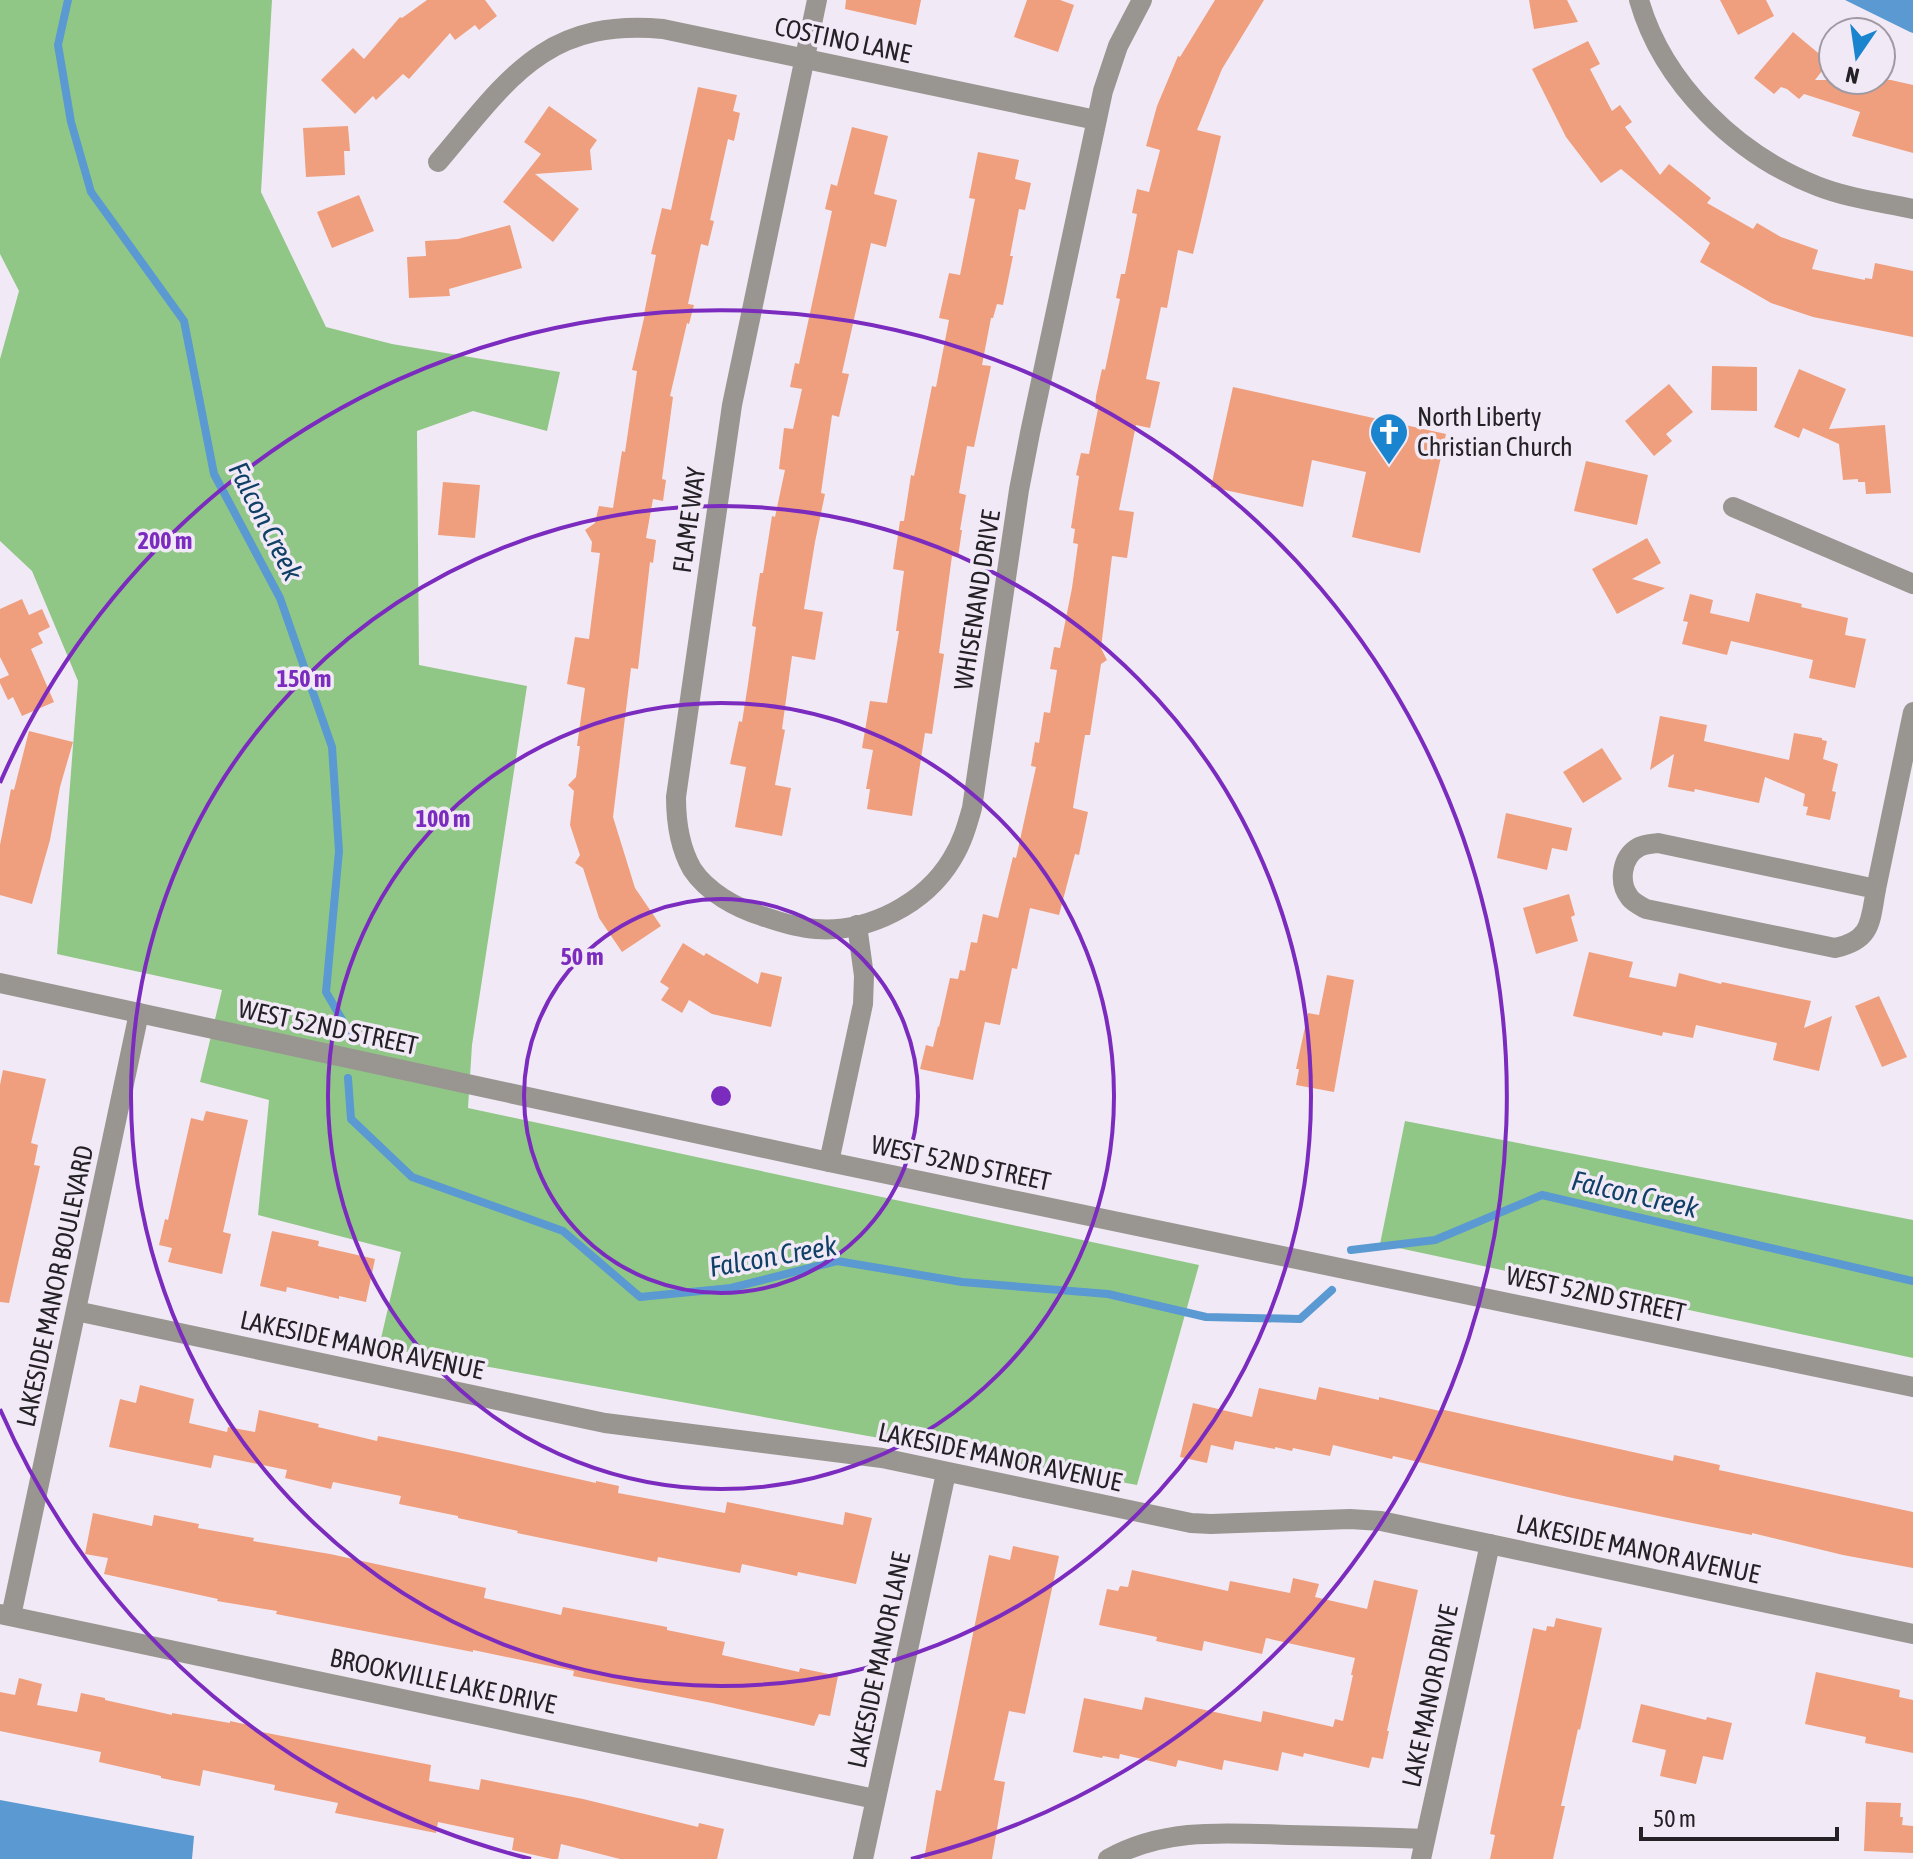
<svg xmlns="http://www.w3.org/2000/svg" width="1913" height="1859" font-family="'Asap Condensed',sans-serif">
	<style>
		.forest { fill: #91c786 }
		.water { fill: #5a99d1 }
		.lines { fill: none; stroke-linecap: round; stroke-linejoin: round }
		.stream { stroke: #5a99d1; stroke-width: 8 }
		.building { fill: #ef9f7d }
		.minor { stroke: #999691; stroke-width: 20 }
		.tertiary { stroke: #999691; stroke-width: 20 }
		.ring { fill: none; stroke: #7b2cbf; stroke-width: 4 }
		.labels { text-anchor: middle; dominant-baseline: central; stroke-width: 7; stroke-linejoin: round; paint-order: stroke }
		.street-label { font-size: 26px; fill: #252227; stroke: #f1eaf6 }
		.poi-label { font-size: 26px; fill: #252227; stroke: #f1eaf6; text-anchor: start }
		.water-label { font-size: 28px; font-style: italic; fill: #104066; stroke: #f1eaf6 }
		.centre { fill: #7b2cbf; stroke: #f1eaf6; stroke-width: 4 }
		.ring-label { font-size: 24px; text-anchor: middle; font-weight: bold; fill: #7b2cbf; stroke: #f1eaf6; stroke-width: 7; stroke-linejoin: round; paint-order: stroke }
	</style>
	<rect width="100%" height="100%" fill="#f1eaf6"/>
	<!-- forest -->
	<g class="forest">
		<path d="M0 0H272L261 192 326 327 392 344 560 372 547 431 473 411 417 431 419 665 527 686 472 1045 468 1108 1199 1265 1137 1485 379 1347 401 1252 258 1215 269 1100 200 1082 222 990 57 954 78 681 32 571 0 541V359L19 291 0 254Z"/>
		<path d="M1405 1121 1913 1220V1358L1380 1244Z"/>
	</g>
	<!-- water -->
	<g class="water">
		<path d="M1845 0H1913V33L1910 32Z"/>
		<path d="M0 1800 194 1836 192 1859H0Z"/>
	</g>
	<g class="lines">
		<!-- stream -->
		<g class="stream">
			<path d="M68 0 58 45 71 122 91 192 184 321 214 474 280 598 332 747 339 851 326 992 351 1035"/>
			<path d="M348 1078 351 1119 412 1177 563 1231 640 1297 731 1288 837 1261 962 1282 1108 1294 1206 1317 1300 1319 1332 1290"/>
			<path d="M1351 1250 1435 1240 1542 1195 1913 1281"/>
		</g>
	</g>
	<!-- building -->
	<g class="building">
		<path d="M427 0H485L497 16 479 30 475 25 455 40 450 33 409 79 403 74 376 100 373 96 355 114 321 80 353 48 364 59 400 17 402 18Z"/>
		<path d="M846 0H921L916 25 845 9Z"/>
		<path d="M1027 0H1060L1074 5 1058 52 1014 37Z"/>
		<path d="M1215 0H1264L1222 69 1197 130 1221 136 1193 254 1178 250 1167 308 1161 307 1146 379 1160 382 1150 428 1136 425 1119 510 1134 512 1127 558 1112 556 1101 648 1107 660 1101 664 1090 735H1085L1073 808 1088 812 1079 855 1075 854 1059 915 1030 908 1017 969 1012 968 1000 1025 985 1022 973 1080 920 1069 926 1045 933 1047 938 1026 939 1027 950 978 958 979 960 970 965 971 971 942 977 943 983 914 998 918 1013 857 1016 858 1036 767 1031 766 1035 742 1039 743 1044 712 1050 713 1057 670 1050 669 1054 647 1060 648 1072 588 1078 544 1073 543 1075 529 1071 528 1079 476 1076 475 1081 453 1089 454 1098 409H1095L1096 396 1102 369 1105 370 1120 299 1116 298 1121 274H1125L1137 214 1132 213 1137 189 1149 192 1160 150 1146 146 1157 106 1178 56 1180 57Z"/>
		<path d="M1529 0H1567L1578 22 1534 29Z"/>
		<path d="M1720 0H1766L1774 16 1738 35Z"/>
		<path d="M1793 32 1829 62 1815 80H1891L1913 85V153L1852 136 1860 112 1804 94 1799 99 1787 89 1781 87 1774 94 1754 78Z"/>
		<path d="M1588 41 1600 64 1590 69 1612 111 1620 105 1632 122 1625 127 1660 175 1669 164 1711 198 1707 203 1753 229 1757 223 1781 237 1818 250 1812 269 1865 280V278L1872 279 1875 263 1913 271V337L1813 317 1771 303 1700 262 1710 243 1621 169 1601 183 1566 137 1532 69Z"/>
		<path d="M698 87 737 95 733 111 740 113 734 141 728 139 710 220 714 221 708 246 701 244 688 304 694 305 689 324 687 323 670 396 673 397 662 479 666 480 663 501 653 499 646 538 656 540 653 563 650 562 638 669 631 668 613 817 635 888 661 926 622 952 599 918 583 868 575 863 580 855 570 825 574 791 568 785 576 777 580 746H577L585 688 567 684 575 637 589 639 600 553 591 552 592 542 585 530 595 523 599 506 613 508 622 451 625 452 637 371 632 370 645 314H644L656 255 651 254 662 208 671 210Z"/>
		<path d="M549 106 597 140 590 150 592 170 535 174 579 209 553 242 503 202 541 154 524 142Z"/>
		<path d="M348 126 350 151H344L345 175 306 177 303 128Z"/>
		<path d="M852 127 888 136 874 194 897 200 886 247 871 243 842 373 849 374 839 417 832 415 821 493 825 494 815 542 804 609 823 612 815 660 792 656 782 729 785 730 775 785 791 788 782 836 735 827 746 767 730 764 739 721 742 722 748 684 756 627 752 626 760 573H763L772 516 775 517 785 470 779 469 784 428 793 429 802 389 790 387 795 363 799 364 832 211 825 209 831 184 837 186Z"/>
		<path d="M978 152 1019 160 1015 179 1031 183 1025 210 1019 209 1010 256H1013L1003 305 997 304 993 318H991L982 365 991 366 974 447 967 446 959 493 966 495 960 530H962L958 557 952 556 939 653 944 654 932 734 925 733 912 816 867 809 870 789H866L873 750 862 748 870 701 887 703 899 631H896L904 571 893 569 900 521H904L911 475 914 476 932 386 936 387 949 320 939 318 949 273 960 275 975 199 969 198Z"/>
		<path d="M359 195 374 231 332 248 317 212Z"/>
		<path d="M510 225 522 268 449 289 450 296 409 298 407 257 426 256 425 241 458 239Z"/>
		<path d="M1712 366 1757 367V411L1711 410Z"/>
		<path d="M1799 369 1846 389 1829 429 1885 425 1891 493 1866 494 1865 482H1858V479L1843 480 1839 444 1803 428 1799 438 1774 427Z"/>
		<path d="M1669 384 1693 412 1666 434 1672 441 1654 456 1625 421Z"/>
		<path d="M1233 387 1446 434 1420 553 1352 537 1366 472 1312 460 1303 507 1211 487Z"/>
		<path d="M1586 461 1648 475 1637 525 1574 511Z"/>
		<path d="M443 482 480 485 475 538 438 535Z"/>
		<path d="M1647 538 1661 563 1632 579 1665 588 1617 614 1592 569Z"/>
		<path d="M1756 593 1802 604 1801 607 1848 618 1845 635 1866 639 1855 688 1809 678 1813 660 1731 641 1727 655 1682 644 1688 622 1683 621 1690 594 1713 600 1710 613 1749 622Z"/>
		<path d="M22 599 29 615 42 609 50 627 38 633 43 643 31 649 54 702 22 716 13 697 8 700 0 683V679L9 675 0 657V609Z"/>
		<path d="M1660 716 1707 725 1704 741 1789 760 1794 733 1822 738V740L1827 741 1823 759 1838 764 1832 791 1836 792 1830 820 1806 815 1808 807 1803 806 1805 794 1765 777 1759 803 1695 789 1694 792 1668 787 1674 754 1650 770Z"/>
		<path d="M29 731 73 742 60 787 50 840 32 904 0 895V845L11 789 14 790Z"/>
		<path d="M1602 748 1622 779 1583 803 1563 772Z"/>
		<path d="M1506 813 1572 828 1567 851 1552 848 1547 870 1497 858Z"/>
		<path d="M1569 894 1575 915 1571 917 1578 941 1536 954 1523 908Z"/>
		<path d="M683 943 704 956 706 953 758 984 761 972 782 977 771 1027 712 1014 689 1000 682 1013 661 1000 669 988 660 982Z"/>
		<path d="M1589 952 1633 962 1629 977 1676 987 1679 973 1721 984 1722 982 1811 1001 1804 1028 1832 1016 1819 1071 1773 1060 1777 1043 1696 1025 1693 1038 1663 1032 1662 1036 1573 1016Z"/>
		<path d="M1327 975 1354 980 1334 1092 1296 1085 1299 1069H1296L1308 1013 1319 1015Z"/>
		<path d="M1879 996 1907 1057 1882 1067 1855 1006Z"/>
		<path d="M3 1070 46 1079 31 1143 38 1145 34 1165 40 1166 9 1303 0 1302V1085Z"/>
		<path d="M206 1111 248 1120 223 1232 231 1234 222 1274 168 1262 172 1248 159 1245 165 1219 168 1220 191 1118 203 1121Z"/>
		<path d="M272 1231 319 1241 318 1246 375 1259 366 1302 339 1296V1299L287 1287 286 1292 260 1286Z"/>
		<path d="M140 1385 194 1399 189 1423 227 1432 228 1427 255 1432 259 1410 319 1424 318 1427 377 1441 378 1436 462 1453 596 1483V1481L619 1486 618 1493 725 1513 727 1502 843 1525 845 1512 872 1518 856 1584 798 1572 797 1576 742 1564 740 1573 658 1557 657 1562 517 1533 518 1531 458 1518V1516L399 1504 401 1496 333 1482 331 1489 285 1478 287 1470 214 1455 211 1468 109 1447 120 1399 136 1403Z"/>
		<path d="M1319 1387 1379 1400V1397L1440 1411V1409L1673 1461 1674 1455 1720 1465 1719 1470 1913 1512V1568L1843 1555 1752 1533V1535L1687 1522 1568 1497 1393 1456 1392 1459 1333 1445 1330 1456 1293 1448 1292 1451 1275 1447V1449L1235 1441 1233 1450 1211 1445 1207 1463 1180 1457 1193 1403 1252 1417 1259 1388 1316 1400Z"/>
		<path d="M93 1513 152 1526 154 1515 199 1524 198 1528 254 1538 253 1541 330 1554 486 1588 484 1598 561 1615 563 1607 667 1627V1630L725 1642 722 1655 799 1672 800 1668 838 1676 830 1716 819 1714 814 1726 712 1703 573 1676 574 1671 473 1650V1652L276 1614 277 1611 217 1601 218 1599 104 1574 108 1558 85 1554Z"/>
		<path d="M1013 1546 1059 1556 1025 1714 1009 1711 994 1780 1005 1782 992 1859H924L936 1790 941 1791 989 1555 1010 1560Z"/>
		<path d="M1132 1570 1228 1591 1230 1581 1290 1593 1293 1578 1319 1584 1315 1597 1367 1609 1374 1580 1418 1590 1387 1731H1389L1383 1759 1372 1757 1369 1768 1304 1753 1303 1757 1282 1752 1278 1771 1224 1760 1222 1770 1178 1760 1176 1767 1120 1754 1119 1759 1103 1756 1102 1758 1073 1752 1084 1698 1142 1710 1145 1697 1261 1722 1263 1711 1333 1727 1335 1719 1343 1721 1353 1675H1351L1355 1658 1266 1638 1262 1654 1204 1641 1202 1651 1156 1641 1157 1637 1099 1625 1107 1589 1118 1591 1120 1586 1128 1587Z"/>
		<path d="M1556 1618 1602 1628 1580 1730 1578 1729 1561 1806H1565L1553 1859H1490L1495 1835 1490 1834 1533 1628 1546 1631 1547 1626 1554 1627Z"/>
		<path d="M1816 1672 1900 1690 1899 1697 1913 1700V1753L1865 1743 1866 1737 1805 1724Z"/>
		<path d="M19 1678 42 1684 37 1705 77 1712 81 1693 105 1698V1700L172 1715V1713L230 1723V1721L253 1726 252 1730 431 1765 429 1781 479 1790 481 1779 583 1799 698 1827 699 1823 724 1829 717 1859H620L561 1844 558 1859H552L512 1850 514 1838 438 1822 436 1833 335 1813 338 1803 274 1790 275 1785 203 1770 200 1786 161 1778V1776L99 1762 101 1752 0 1731V1692L15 1695Z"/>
		<path d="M1641 1704 1706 1720 1707 1717 1732 1723 1723 1760 1703 1756 1696 1784 1660 1776 1666 1750 1632 1742Z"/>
		<path d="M1866 1802 1901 1803 1900 1817H1903L1902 1825 1913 1826V1853L1864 1851Z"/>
	</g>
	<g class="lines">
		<!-- minor -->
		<g class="minor">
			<path d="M817 0 732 405 676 797C676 821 680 848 692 869 707 892 736 908 762 916 779 922 798 928 816 929 868 933 925 904 952 859 962 843 967 826 972 808L1019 490 1030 433 1103 91 1118 46 1142 0"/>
			<path d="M1639 0C1663 84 1737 155 1817 186 1847 198 1881 202 1913 209"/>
			<path d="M438 162C507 81 544 18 663 29L1096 120"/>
			<path d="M1733 507 1913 584"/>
			<path d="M1658 843 1876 889C1870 922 1872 940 1835 948L1646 909C1641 906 1634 903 1630 898 1618 883 1621 857 1639 847 1645 844 1652 844 1658 843Z"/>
			<path d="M1876 889 1913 712"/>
			<path d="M829 1162 863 1004 864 976 857 925"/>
			<path d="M76 1311 605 1423 882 1458 1191 1523 1211 1524 1350 1519 1381 1521 1913 1634"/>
			<path d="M0 1614 875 1799"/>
			<path d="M11 1616 139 1013"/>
			<path d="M863 1859 946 1473"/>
			<path d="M1108 1859C1165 1827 1227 1833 1289 1835 1335 1836 1380 1837 1425 1839"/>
			<path d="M1421 1859 1490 1544"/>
		</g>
		<!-- tertiary -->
		<path class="tertiary" d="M0 983 829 1162 1913 1387"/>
	</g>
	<!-- distance rings -->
	<g class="ring">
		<circle cx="721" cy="1096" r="197"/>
		<circle cx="721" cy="1096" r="393"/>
		<circle cx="721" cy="1096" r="590"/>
		<path d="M531 1859A786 786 0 0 1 0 1409M0 783A786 786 0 1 1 911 1859"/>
	</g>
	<!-- icons -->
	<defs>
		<g id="church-pin" transform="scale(2)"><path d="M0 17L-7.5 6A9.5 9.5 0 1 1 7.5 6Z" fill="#1b84ce" stroke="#f1eaf6"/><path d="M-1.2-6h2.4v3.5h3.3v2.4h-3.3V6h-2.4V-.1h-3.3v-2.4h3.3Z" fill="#fff"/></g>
	</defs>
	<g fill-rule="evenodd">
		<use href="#church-pin" x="1389" y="432"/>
	</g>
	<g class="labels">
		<!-- street labels -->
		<g class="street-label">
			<text transform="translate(843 40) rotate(12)">COSTINO LANE</text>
			<text transform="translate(689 520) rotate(-82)">FLAME WAY</text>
			<text transform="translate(977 600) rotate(-81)">WHISENAND DRIVE</text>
			<text transform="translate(328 1027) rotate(12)">WEST 52ND STREET</text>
			<text transform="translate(961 1163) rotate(12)">WEST 52ND STREET</text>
			<text transform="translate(55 1286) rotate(-78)">LAKESIDE MANOR BOULEVARD</text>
			<text transform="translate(1596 1294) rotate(12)">WEST 52ND STREET</text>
			<text transform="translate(362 1345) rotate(12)">LAKESIDE MANOR AVENUE</text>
			<text transform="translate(1000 1457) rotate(12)">LAKESIDE MANOR AVENUE</text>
			<text transform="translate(1638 1549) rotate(12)">LAKESIDE MANOR AVENUE</text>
			<text transform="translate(879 1660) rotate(-78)">LAKESIDE MANOR LANE</text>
			<text transform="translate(443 1681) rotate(12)">BROOKVILLE LAKE DRIVE</text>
			<text transform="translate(1430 1696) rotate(-78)">LAKE MANOR DRIVE</text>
		</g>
		<!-- poi labels -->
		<g class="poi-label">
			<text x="1417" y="417">North Liberty<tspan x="1417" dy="30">Christian Church</tspan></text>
		</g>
		<!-- water labels -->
		<g class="water-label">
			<text transform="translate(266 521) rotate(63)">Falcon Creek</text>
			<text transform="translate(1635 1194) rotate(13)">Falcon Creek</text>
			<text transform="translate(773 1256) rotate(-10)">Falcon Creek</text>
		</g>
	</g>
	<circle cx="721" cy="1096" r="12" class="centre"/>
	<g class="ring-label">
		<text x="165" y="549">200 m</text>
		<text x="304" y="687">150 m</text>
		<text x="443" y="827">100 m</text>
		<text x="582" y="965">50 m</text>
	</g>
	<!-- north arrow -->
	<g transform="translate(1857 56) rotate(193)"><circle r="38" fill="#f1eaf6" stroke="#9f9aa3" stroke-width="2"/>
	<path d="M0-6L14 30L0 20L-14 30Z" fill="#1b84ce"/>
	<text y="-12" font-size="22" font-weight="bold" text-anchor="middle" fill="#252227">N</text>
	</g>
	<!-- scale -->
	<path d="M1641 1827v12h196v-12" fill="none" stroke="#252227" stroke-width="4"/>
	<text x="1653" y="1827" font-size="24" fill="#252227" stroke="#f1eaf6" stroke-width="6" paint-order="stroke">50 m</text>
</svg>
